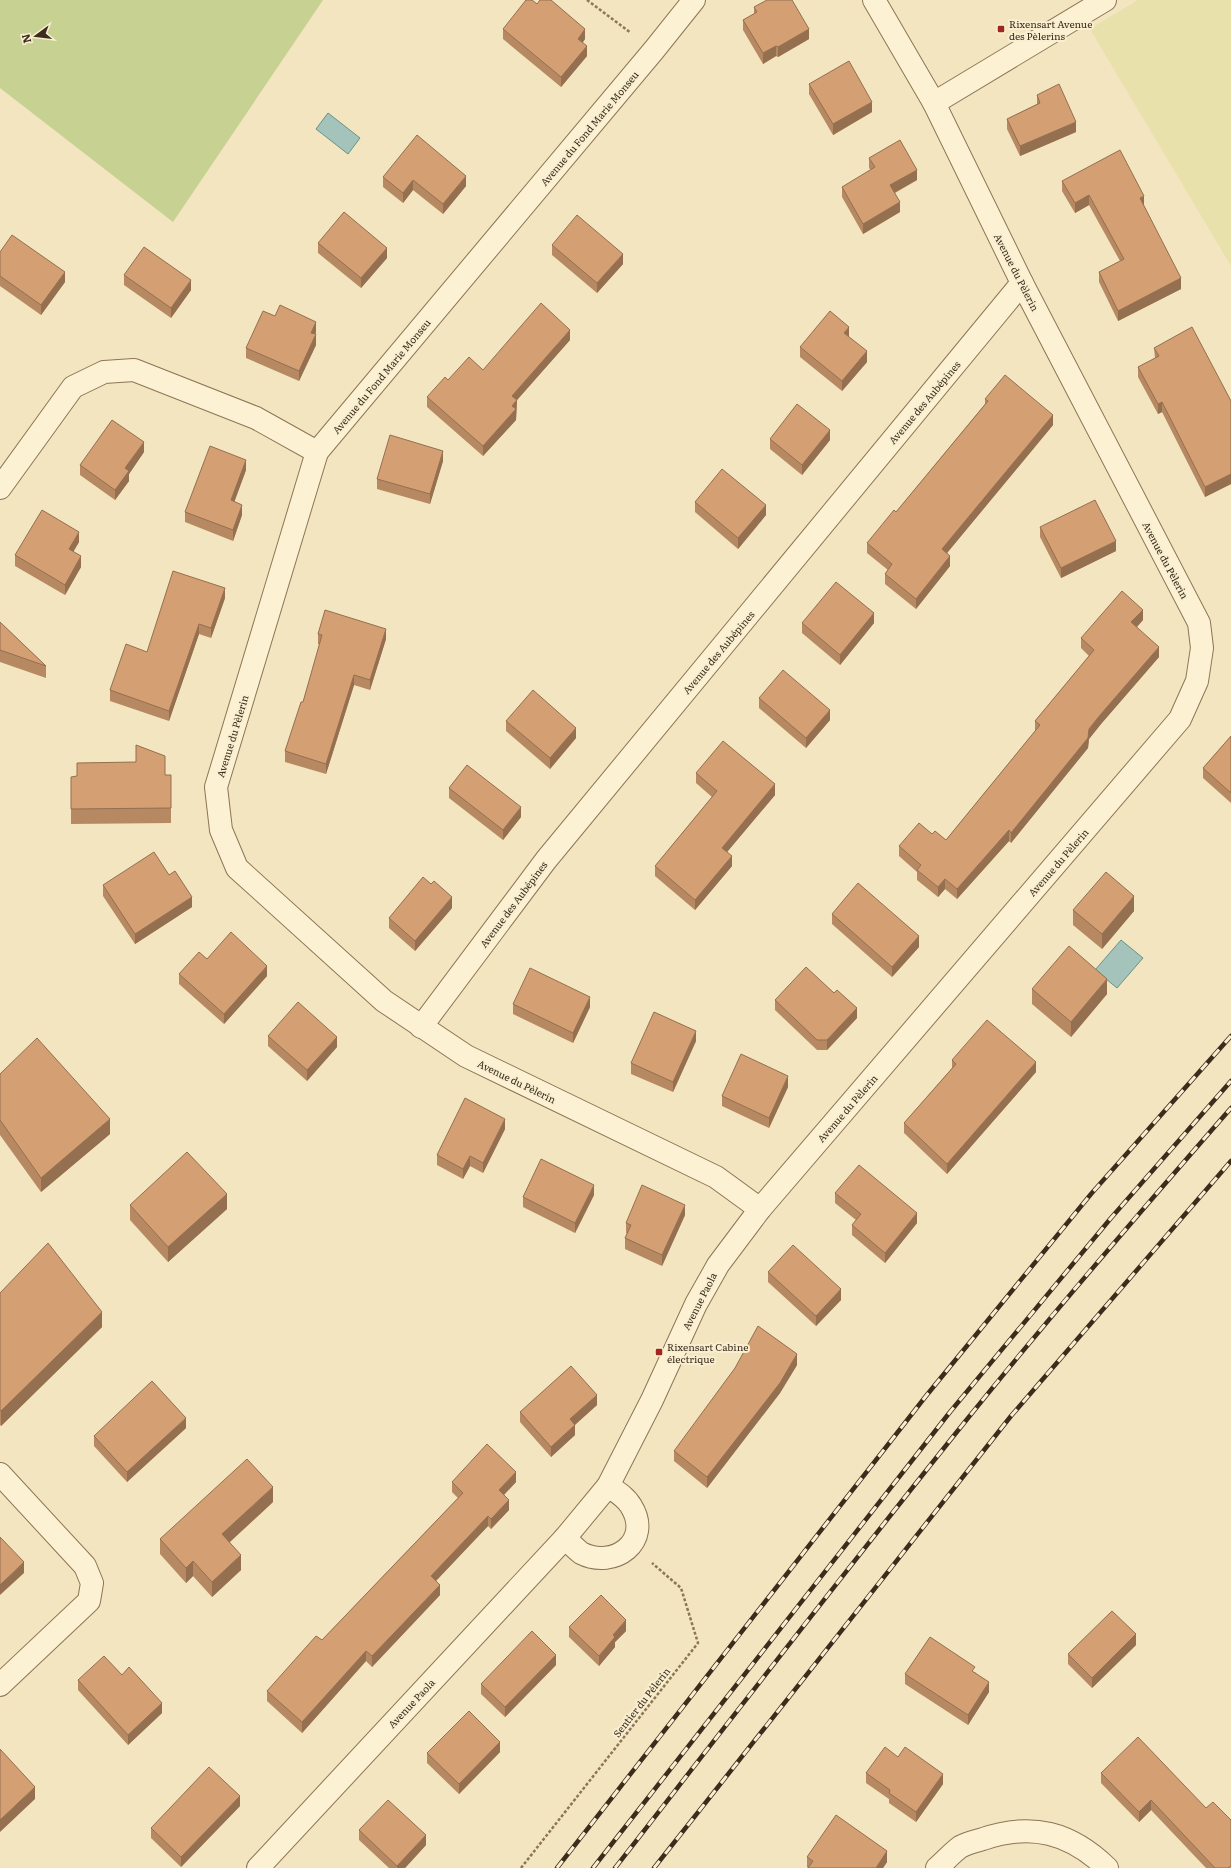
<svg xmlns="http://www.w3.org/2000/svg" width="1231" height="1868" font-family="Literata,serif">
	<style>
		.farmland { fill: #e8e1ac }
		.green { fill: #c7d192 }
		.water { fill: #a3c3bb; stroke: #69928a }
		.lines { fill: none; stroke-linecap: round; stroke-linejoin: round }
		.minor-casing { stroke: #8d7556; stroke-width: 24 }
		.path { stroke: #8d7556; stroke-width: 2.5; stroke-dasharray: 3 2; stroke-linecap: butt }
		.minor { stroke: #fcf2d3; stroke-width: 22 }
		.rail-casing { stroke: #3b2c1c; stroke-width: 4.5 }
		.rail { stroke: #f9efd0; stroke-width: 3; stroke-dasharray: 9; stroke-linecap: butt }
		.wall { fill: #b68962 }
		.shaded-wall { fill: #946f50 }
		.building { fill: #d49f72; stroke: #946f50 }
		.poi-dot { fill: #a12520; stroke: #f9efd0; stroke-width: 1.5 }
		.labels { text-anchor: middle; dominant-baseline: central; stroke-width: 4; stroke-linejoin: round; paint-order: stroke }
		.poi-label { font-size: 10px; fill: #3b2c1c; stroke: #f9efd0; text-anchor: start }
		.street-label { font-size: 10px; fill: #3b2c1c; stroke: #f9efd0 }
	</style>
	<rect width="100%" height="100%" fill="#f2e5bf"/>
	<!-- farmland -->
	<path class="farmland" d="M1138 0H1231V266L1090 29Z"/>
	<!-- green -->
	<path class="green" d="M0 0H323L173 222 0 88Z"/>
	<!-- water -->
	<g class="water">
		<path d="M328 113 360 138 348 154 316 129Z"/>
		<path d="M1121 940 1143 958 1117 988 1095 970Z"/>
	</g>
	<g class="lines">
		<!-- minor casing -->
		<g class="minor-casing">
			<g id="minor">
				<path d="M934 103 1105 0"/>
				<path d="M317 452 216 787 221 830 237 868 384 1001 466 1056 716 1177 760 1209"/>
				<path d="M0 488 73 387 104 372 134 370 256 418 317 452 654 50 694 0"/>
				<path d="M421 1027 546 860 1022 283"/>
				<path d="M0 1474 85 1566 92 1583 89 1601 0 1685"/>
				<path d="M565 1538C570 1543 576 1549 581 1553 614 1570 653 1541 631 1506 626 1497 617 1492 608 1486"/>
				<path d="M258 1868 565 1538 608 1486 652 1400 696 1304 718 1265 760 1209 1180 719 1197 681 1202 648 1199 623 1022 283 934 103 874 0"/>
				<path d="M937 1868C945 1861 952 1853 960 1847 967 1843 976 1841 983 1839 1032 1822 1071 1833 1107 1868"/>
			</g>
		</g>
		<!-- path -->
		<g class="path">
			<path d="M587 0 631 33"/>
			<path d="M521 1868 698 1643 681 1588 652 1563"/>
		</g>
		<!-- minor -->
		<use href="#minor" class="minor"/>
		<!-- rail casing -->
		<g class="rail-casing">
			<g id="rail">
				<path d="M557 1868 926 1396 1091 1194 1231 1036"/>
				<path d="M593 1868 950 1412 1111 1218 1231 1081"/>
				<path d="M615 1868C731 1719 846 1570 964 1423 1050 1316 1140 1212 1231 1108"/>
				<path d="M654 1868 1011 1416 1231 1161"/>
			</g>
		</g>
		<!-- rail -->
		<use href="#rail" class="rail"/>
	</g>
	<!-- wall -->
	<g class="wall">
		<path d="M754 7 809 39 778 57 776 56 763 64 743 30V20L754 14Z"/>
		<path d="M503 29 585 39 583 42 587 56 561 87 503 39Z"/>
		<path d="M809 84 872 112 833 135 809 94Z"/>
		<path d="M1037 95 1076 132 1020 156 1007 129V119L1037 104Z"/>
		<path d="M869 158 917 180 895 193 900 212 863 234 842 197V187L871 170 869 168Z"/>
		<path d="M383 177 466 186 443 214 413 190 403 203 383 187Z"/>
		<path d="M1062 181 1144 206 1181 289 1118 321 1099 282V272L1120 261 1089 205 1075 213 1062 191Z"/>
		<path d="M318 243 387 258 361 288 318 253Z"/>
		<path d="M552 245 623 264 597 293 552 255Z"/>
		<path d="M0 252 65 282 41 315 0 286Z"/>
		<path d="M124 275 191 290 171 318 124 285Z"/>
		<path d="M316 332 315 334 316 345 299 381 246 358V348Z"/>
		<path d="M849 337 867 362 842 391 800 357V347Z"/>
		<path d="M570 340 517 400 516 420 483 456 427 407V397L448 380 483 370Z"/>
		<path d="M1154 348 1231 401V484L1205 497 1162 412 1158 414 1138 377V367L1155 358Z"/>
		<path d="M985 399 1053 425 947 553 950 566 916 609 885 584V574L888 570 867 553V543L896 512 985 404Z"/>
		<path d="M770 439 830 440 802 475 770 449Z"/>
		<path d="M144 452 129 474V481L115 500 80 475V465Z"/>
		<path d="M443 461 430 504 377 489V479Z"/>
		<path d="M246 470 234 502 242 515 233 541 185 522V512Z"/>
		<path d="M695 502 766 515 738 549 695 512Z"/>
		<path d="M1040 527 1116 551 1061 578 1040 537Z"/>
		<path d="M79 542 73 552 81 567 65 595 15 566V555Z"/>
		<path d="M225 598 211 638 199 634 169 721 110 701V690L147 652Z"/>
		<path d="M1143 620 1137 627 1159 657 1101 724 1089 739 1088 748 1011 843 1009 841 957 899 945 889 938 897 917 880V872L899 856V846L932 834 946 840 1035 731V721L1089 656 1081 648V638Z"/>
		<path d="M0 622 46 666V678L0 662Z"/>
		<path d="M802 623H874L840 665 802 633Z"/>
		<path d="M318 634 386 639 370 690 354 685 326 774 285 762V751L303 702 320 645 318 644Z"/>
		<path d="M759 698 830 720 806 748 759 708Z"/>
		<path d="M506 721 576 738 550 769 506 731Z"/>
		<path d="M1231 736V803L1203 778V768Z"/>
		<path d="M696 773 775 795 727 852 732 866 695 910 655 876V866L712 797 696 783Z"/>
		<path d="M171 775V823L71 824V777Z"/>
		<path d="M449 788 521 817 503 840 449 798Z"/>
		<path d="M169 875 192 907 135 944 103 896V885Z"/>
		<path d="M452 908 415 951 389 928V918Z"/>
		<path d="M1073 910 1134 911 1102 949 1073 925Z"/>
		<path d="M832 914 919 947 892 977 832 924Z"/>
		<path d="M207 959 267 976 224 1024 179 984V974Z"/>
		<path d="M1032 989 1107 994 1071 1037 1032 1004Z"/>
		<path d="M775 1000 857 1018 827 1050H817L775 1010Z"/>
		<path d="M513 1004 590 1007 573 1043 513 1014Z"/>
		<path d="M268 1036 337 1047 307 1081 268 1046Z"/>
		<path d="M696 1041 673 1092 631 1074V1063Z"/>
		<path d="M952 1060 1036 1072 947 1174 904 1133V1123L952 1068Z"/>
		<path d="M0 1074 110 1134 41 1192 0 1135Z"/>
		<path d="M788 1087 769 1128 722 1106V1096Z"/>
		<path d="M505 1129 483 1173 470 1166 463 1179 437 1165V1155Z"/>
		<path d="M835 1193 917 1223 885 1263 852 1235V1225L856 1220 835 1203Z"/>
		<path d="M594 1195 575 1233 523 1207V1197Z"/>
		<path d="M130 1205 227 1209 168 1262 130 1220Z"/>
		<path d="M685 1215 662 1266 625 1249V1238L627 1233H626V1223Z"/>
		<path d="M768 1272 841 1300 816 1326 768 1282Z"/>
		<path d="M0 1293 102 1327 1 1426 0 1425Z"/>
		<path d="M797 1365 780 1393 707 1488 674 1461V1451Z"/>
		<path d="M597 1405 575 1425V1435L551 1457 520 1422V1412Z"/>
		<path d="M186 1428 127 1482 94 1446V1436Z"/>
		<path d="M452 1482H516L504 1495 509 1510 491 1529 488 1526 436 1581 440 1595 372 1667 366 1661 302 1733 267 1701V1691L322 1640 458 1498 452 1492Z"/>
		<path d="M273 1502 230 1542 241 1570 212 1597 193 1576 186 1583 160 1554V1539Z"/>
		<path d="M569 1627 626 1631 615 1642V1647L599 1666 569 1637Z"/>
		<path d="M1136 1645 1092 1688 1068 1664V1654Z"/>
		<path d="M556 1665 505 1717 481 1694V1684Z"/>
		<path d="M975 1672 989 1692 968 1725 905 1684V1674Z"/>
		<path d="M122 1675 162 1713 128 1745 78 1690V1680Z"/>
		<path d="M500 1752 459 1794 427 1763V1753Z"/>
		<path d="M898 1757 943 1784 916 1822 889 1803V1799L866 1783V1773Z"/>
		<path d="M1101 1773 1206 1808 1231 1868H1206L1151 1810 1139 1822 1101 1783Z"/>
		<path d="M240 1806 181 1867 151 1838V1828Z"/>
		<path d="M359 1830 426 1845 405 1868H389L359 1840Z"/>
		<path d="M807 1857 887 1862 883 1868H808L807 1867Z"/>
	</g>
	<!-- shaded-wall -->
	<g class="shaded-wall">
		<path d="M585 29V39L578 49V39Z"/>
		<path d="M809 29V39L778 57V47Z"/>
		<path d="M587 46V56L561 87V77Z"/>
		<path d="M776 46V56L763 64V53Z"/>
		<path d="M872 102V112L833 135V124Z"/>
		<path d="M1076 122V132L1020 156V146Z"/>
		<path d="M917 170V180L890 195V185Z"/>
		<path d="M466 176V186L443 214V204Z"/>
		<path d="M413 180V190L403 203V193Z"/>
		<path d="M1089 195V205L1075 213V203Z"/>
		<path d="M1144 196V206L1140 208V198Z"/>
		<path d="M900 202V212L863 234V224Z"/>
		<path d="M387 248V258L361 288V278Z"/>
		<path d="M623 254V264L597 293V283Z"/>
		<path d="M65 272V282L41 315V305Z"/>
		<path d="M1181 278V289L1118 321V311Z"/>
		<path d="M191 280V290L171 318V308Z"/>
		<path d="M316 322V332L311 343V333Z"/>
		<path d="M849 327V337L844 333Z"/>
		<path d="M570 330V340L517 400 516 420 483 456V446L512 396Z"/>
		<path d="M316 334V345L299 381V371Z"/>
		<path d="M867 351V362L842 391V381Z"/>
		<path d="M1162 402V412L1158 414V404Z"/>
		<path d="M1053 415V425L942 559V549Z"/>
		<path d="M830 430V440L802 475V465Z"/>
		<path d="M144 442V452L129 474V481L115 500V490L125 468Z"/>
		<path d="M443 451V461L430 504V494Z"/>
		<path d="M246 460V470L231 511V500Z"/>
		<path d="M1231 474V484L1205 497V487Z"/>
		<path d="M242 505V515L233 541V530Z"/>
		<path d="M766 505V515L738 549V538Z"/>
		<path d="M79 532V542L69 559V549Z"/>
		<path d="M1116 541V551L1061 578V568Z"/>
		<path d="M81 556V567L65 595V585Z"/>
		<path d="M950 556V566L916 609V599Z"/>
		<path d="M225 588V598L211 638V628Z"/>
		<path d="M1143 610V620L1131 633V622Z"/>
		<path d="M874 613V623L840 665V655Z"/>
		<path d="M199 624V634L169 721V711Z"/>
		<path d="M386 629V639L370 690V680Z"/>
		<path d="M1159 647V657L1101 724 1089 739 1088 748 1011 843V833L1089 729 1101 714Z"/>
		<path d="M354 675V685L326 774V764Z"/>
		<path d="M830 710V720L806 748V738Z"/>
		<path d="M576 728V738L550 769V758Z"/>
		<path d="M775 784V795L722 858V848Z"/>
		<path d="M521 807V817L503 840V830Z"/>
		<path d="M1009 830V841L957 899V889Z"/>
		<path d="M732 856V866L695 910V900Z"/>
		<path d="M945 879V889L938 897V887Z"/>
		<path d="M1134 896V911L1102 949V934Z"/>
		<path d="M192 897V907L135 944V934Z"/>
		<path d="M452 897V908L415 951V941Z"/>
		<path d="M919 936V947L892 977V967Z"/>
		<path d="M267 966V976L224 1024V1014Z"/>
		<path d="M1107 979V994L1071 1037V1022Z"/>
		<path d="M590 997V1007L573 1043V1033Z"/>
		<path d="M857 1008V1018L827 1050V1040Z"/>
		<path d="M696 1031V1041L673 1092V1082Z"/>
		<path d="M337 1037V1047L307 1081V1070Z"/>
		<path d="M1036 1062V1072L947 1174V1164Z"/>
		<path d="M788 1076V1087L769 1128V1118Z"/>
		<path d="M110 1119V1134L41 1192V1178Z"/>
		<path d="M505 1119V1129L483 1173V1163Z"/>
		<path d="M470 1156V1166L463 1179V1169Z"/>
		<path d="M594 1185V1195L575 1233V1223Z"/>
		<path d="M227 1194V1209L168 1262V1247Z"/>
		<path d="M685 1205V1215L662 1266V1255Z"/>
		<path d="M917 1213V1223L885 1263V1253Z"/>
		<path d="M841 1289V1300L816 1326V1316Z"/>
		<path d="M102 1312V1327L1 1426V1411Z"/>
		<path d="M797 1354V1365L780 1393 707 1488V1477Z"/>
		<path d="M597 1395V1405L570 1429V1419Z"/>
		<path d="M186 1418V1428L127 1482V1472Z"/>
		<path d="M575 1425V1435L551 1457V1447Z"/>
		<path d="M516 1472V1482L499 1500V1490Z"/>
		<path d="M273 1487V1502L222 1549V1534Z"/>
		<path d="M509 1500V1510L491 1529V1519Z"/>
		<path d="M488 1516V1526L431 1586V1576Z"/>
		<path d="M241 1555V1570L212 1597V1582Z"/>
		<path d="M193 1561V1576L186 1583V1568Z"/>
		<path d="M24 1562V1573L0 1595V1585Z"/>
		<path d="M440 1585V1595L372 1667V1656Z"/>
		<path d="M626 1620V1631L615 1642V1647L599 1666V1656L613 1635Z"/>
		<path d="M1136 1634V1645L1092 1688V1678Z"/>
		<path d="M366 1651V1661L302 1733V1722Z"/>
		<path d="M556 1655V1665L505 1717V1707Z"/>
		<path d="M989 1682V1692L968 1725V1715Z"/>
		<path d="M162 1703V1713L128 1745V1735Z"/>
		<path d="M500 1742V1752L459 1794V1784Z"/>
		<path d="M943 1774V1784L916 1822V1812Z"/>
		<path d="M35 1787V1799L0 1832V1820Z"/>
		<path d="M240 1796V1806L181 1867V1857Z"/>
		<path d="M1151 1800V1810L1139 1822V1812Z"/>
		<path d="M426 1835V1845L405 1868H397V1866Z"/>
		<path d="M887 1851V1862L883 1868H876Z"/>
	</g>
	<!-- building -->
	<g class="building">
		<path d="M526 0H532L537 4 540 0H551L585 29 578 39 587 46 561 77 503 29Z"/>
		<path d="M767 0H792L809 29 778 47 776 46 763 53 743 20 757 12 754 7Z"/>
		<path d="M849 61 872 102 833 124 809 84Z"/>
		<path d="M1059 84 1076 122 1020 146 1007 119 1040 103 1037 95Z"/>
		<path d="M417 135 466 176 443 204 413 180 403 193 383 177Z"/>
		<path d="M900 140 917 170 890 185 900 202 863 224 842 187 875 167 869 158Z"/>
		<path d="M1120 150 1144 196 1140 198 1181 278 1118 311 1099 272 1124 259 1089 195 1075 203 1062 181Z"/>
		<path d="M344 212 387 248 361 278 318 243Z"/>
		<path d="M577 215 623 254 597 283 552 245Z"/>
		<path d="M12 235 65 272 41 305 0 276V252Z"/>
		<path d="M144 247 191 280 171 308 124 275Z"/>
		<path d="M541 303 570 330 512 396 517 400 512 406 516 409 483 446 427 397 445 377 448 380 469 357 483 370Z"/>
		<path d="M280 305 316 322 311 333 316 334 299 371 246 348 263 311 275 316Z"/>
		<path d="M830 311 849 327 844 333 867 351 842 381 800 347Z"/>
		<path d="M1192 327 1231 401V474L1205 487 1162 402 1158 404 1138 367 1159 356 1154 348Z"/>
		<path d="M1005 375 1053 415 942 549 950 556 916 599 885 574 892 564 867 543 894 510 896 512 988 401 985 399Z"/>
		<path d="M797 404 830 430 802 465 770 439Z"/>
		<path d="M112 420 144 442 125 468 129 471 115 490 80 465Z"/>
		<path d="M390 435 443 451 430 494 377 479Z"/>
		<path d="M210 446 246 460 231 500 242 505 233 530 185 512Z"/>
		<path d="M722 469 766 505 738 538 695 502Z"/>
		<path d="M1095 500 1116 541 1061 568 1040 527Z"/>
		<path d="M42 510 79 532 69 549 81 556 65 585 15 555Z"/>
		<path d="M173 571 225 588 211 628 199 624 169 711 110 690 126 644 147 652Z"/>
		<path d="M836 582 874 613 840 655 802 623Z"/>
		<path d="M1122 591 1143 610 1131 622 1159 647 1101 714 1089 729 1088 738 1011 833 1009 830 957 889 945 879 938 887 917 870 921 865 899 846 919 823 932 834 935 831 946 840 1040 725 1035 721 1094 650 1081 638Z"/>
		<path d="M325 610 386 629 370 680 354 675 326 764 285 751 301 702H303L322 635 318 634Z"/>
		<path d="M0 622 46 666 0 650Z"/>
		<path d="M783 670 830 710 806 738 759 698Z"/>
		<path d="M533 690 576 728 550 758 506 721Z"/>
		<path d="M1231 736V793L1203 768Z"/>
		<path d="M723 741 775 784 722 848 732 856 695 900 655 866 717 791 696 773Z"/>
		<path d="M136 745 165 756V775H171V808L71 809V777L77 776V763L136 762Z"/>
		<path d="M467 765 521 807 503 830 449 788Z"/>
		<path d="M154 852 169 875 175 871 192 897 135 934 103 885Z"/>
		<path d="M1106 872 1134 896 1102 934 1073 910Z"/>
		<path d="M423 877 431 884 434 881 452 897 415 941 389 918Z"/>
		<path d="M858 883 919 936 892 967 832 914Z"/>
		<path d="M231 932 267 966 224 1014 179 974 199 952 207 959Z"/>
		<path d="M1069 946 1107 979 1071 1022 1032 989Z"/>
		<path d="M806 967 834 993 837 990 857 1008 827 1040H817L775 1000Z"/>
		<path d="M530 968 590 997 573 1033 513 1004Z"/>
		<path d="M298 1002 337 1037 307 1070 268 1036Z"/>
		<path d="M654 1012 696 1031 673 1082 631 1063Z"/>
		<path d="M987 1020 1036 1062 947 1164 904 1123 956 1064 952 1060Z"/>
		<path d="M37 1038 110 1119 41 1178 0 1120V1074Z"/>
		<path d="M741 1054 788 1076 769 1118 722 1096Z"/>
		<path d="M465 1098 505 1119 483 1163 470 1156 463 1169 437 1155Z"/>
		<path d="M187 1152 227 1194 168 1247 130 1205Z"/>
		<path d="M541 1159 594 1185 575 1223 523 1197Z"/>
		<path d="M859 1165 917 1213 885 1253 852 1225 861 1214 835 1193Z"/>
		<path d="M642 1185 685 1205 662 1255 625 1238 631 1225 626 1223Z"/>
		<path d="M48 1243 102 1312 1 1411 0 1410V1293Z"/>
		<path d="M793 1245 841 1289 816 1316 768 1272Z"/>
		<path d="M758 1326 797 1354 780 1383 707 1477 674 1451 735 1368Z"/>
		<path d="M571 1366 597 1395 570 1419 575 1425 551 1447 520 1412Z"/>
		<path d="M152 1381 186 1418 127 1472 94 1436Z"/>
		<path d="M487 1444 516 1472 499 1490 509 1500 491 1519 488 1516 431 1576 440 1585 372 1656 366 1651 302 1722 267 1691 316 1636 322 1640 463 1493 452 1482Z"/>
		<path d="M247 1459 273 1487 222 1534 241 1555 212 1582 193 1561 186 1568 160 1539Z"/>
		<path d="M0 1537 24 1562 0 1585Z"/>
		<path d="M601 1595 626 1620 613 1635 615 1637 599 1656 569 1627Z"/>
		<path d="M1112 1611 1136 1634 1092 1678 1068 1654Z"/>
		<path d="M532 1631 556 1655 505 1707 481 1684Z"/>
		<path d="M930 1637 975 1667 972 1671 989 1682 968 1715 905 1674Z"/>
		<path d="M104 1656 122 1675 129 1667 162 1703 128 1735 78 1680Z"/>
		<path d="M469 1711 500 1742 459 1784 427 1753Z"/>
		<path d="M1138 1737 1206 1808 1213 1802 1231 1820V1866L1228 1868H1215L1151 1800 1139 1812 1101 1773Z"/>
		<path d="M885 1747 898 1757 905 1747 943 1774 916 1812 889 1793 890 1790 866 1773Z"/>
		<path d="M0 1749 35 1787 0 1820Z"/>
		<path d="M209 1767 240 1796 181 1857 151 1828Z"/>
		<path d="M388 1800 426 1835 397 1866 359 1830Z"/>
		<path d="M836 1815 887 1851 876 1868H808L813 1861 807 1857Z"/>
	</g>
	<!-- markers -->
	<g class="poi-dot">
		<rect x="997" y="25" width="8" height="8" rx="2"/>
		<rect x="655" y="1348" width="8" height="8" rx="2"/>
	</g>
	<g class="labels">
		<!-- poi labels -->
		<g class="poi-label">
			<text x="1009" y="23">Rixensart Avenue<tspan x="1009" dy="12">des Pèlerins</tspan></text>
			<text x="667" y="1346">Rixensart Cabine<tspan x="667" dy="12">électrique</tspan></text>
		</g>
		<!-- street labels -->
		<g class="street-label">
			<text transform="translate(589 128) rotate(-50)">Avenue du Fond Marie Monseu</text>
			<text transform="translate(1017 272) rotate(63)">Avenue du Pèlerin</text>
			<text transform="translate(381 376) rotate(-50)">Avenue du Fond Marie Monseu</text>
			<text transform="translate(924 402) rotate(-50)">Avenue des Aubépines</text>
			<text transform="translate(1166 560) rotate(62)">Avenue du Pèlerin</text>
			<text transform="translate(718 652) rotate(-50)">Avenue des Aubépines</text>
			<text transform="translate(232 736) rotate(-73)">Avenue du Pèlerin</text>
			<text transform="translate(1058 862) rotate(-49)">Avenue du Pèlerin</text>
			<text transform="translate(513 904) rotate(-53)">Avenue des Aubépines</text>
			<text transform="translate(517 1081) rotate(26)">Avenue du Pèlerin</text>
			<text transform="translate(847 1108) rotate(-49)">Avenue du Pèlerin</text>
			<text transform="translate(699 1301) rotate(-63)">Avenue Paola</text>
			<text transform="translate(641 1702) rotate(-52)">Sentier du Pélerin</text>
			<text transform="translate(411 1703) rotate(-47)">Avenue Paola</text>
		</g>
	</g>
	<!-- north arrow -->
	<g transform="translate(36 36) rotate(255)" stroke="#f9efd0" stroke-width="3" paint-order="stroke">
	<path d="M0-3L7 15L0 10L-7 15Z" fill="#3b2c1c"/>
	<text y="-6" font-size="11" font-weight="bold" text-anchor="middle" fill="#3b2c1c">N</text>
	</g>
</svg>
